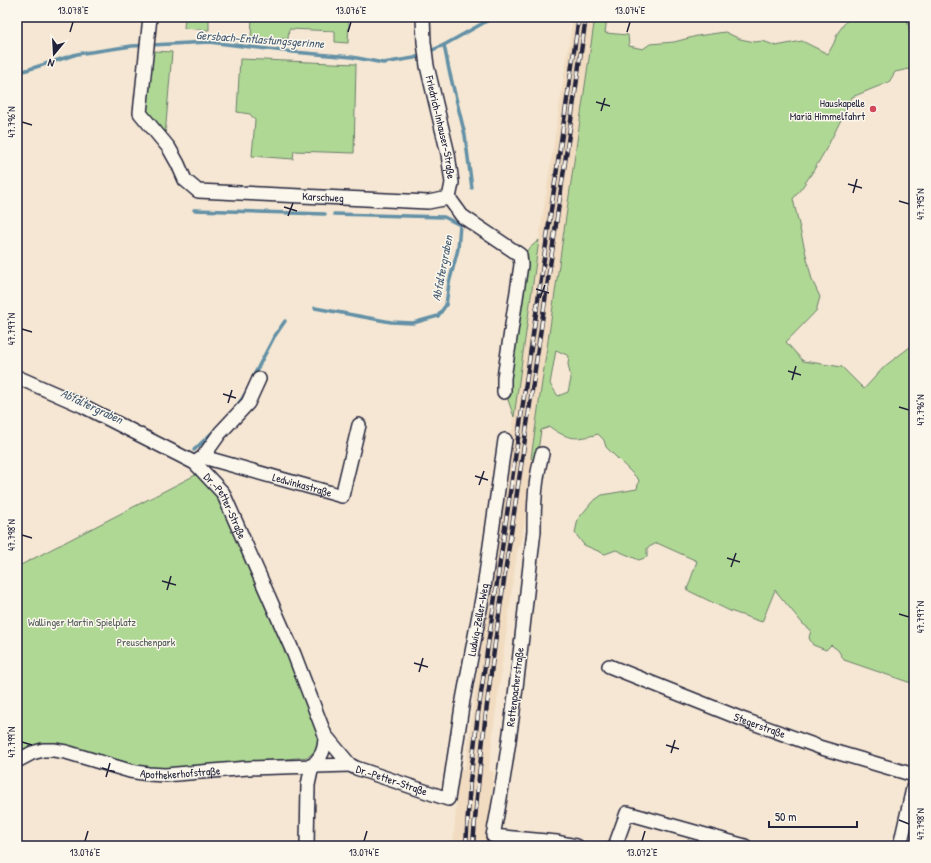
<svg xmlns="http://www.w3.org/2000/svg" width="931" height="863" font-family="'Patrick Hand',sans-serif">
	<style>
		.built { fill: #f1dcc1 }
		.green { fill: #b0d895; stroke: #697d68; fill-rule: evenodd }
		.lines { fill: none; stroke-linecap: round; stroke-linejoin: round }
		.stream { stroke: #6390a6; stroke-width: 3.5 }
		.minor-casing { stroke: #22223b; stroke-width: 16 }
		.minor { stroke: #fbf7ec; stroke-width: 13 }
		.rail-casing { stroke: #22223b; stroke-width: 4.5 }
		.rail { stroke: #fbf7ec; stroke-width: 3; stroke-dasharray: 9; stroke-linecap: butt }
		.ticks { fill: none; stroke: #22223b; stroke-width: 1.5 }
		.poi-dot { fill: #d1495b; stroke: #fbf7ec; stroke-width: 1.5 }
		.labels { text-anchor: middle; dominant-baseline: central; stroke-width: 3; stroke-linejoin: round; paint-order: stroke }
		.poi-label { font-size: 11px; fill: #22223b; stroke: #fbf7ec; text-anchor: end }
		.street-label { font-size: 11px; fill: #22223b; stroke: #fbf7ec }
		.park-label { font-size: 11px; fill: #4d5956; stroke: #fbf7ec }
		.water-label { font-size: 12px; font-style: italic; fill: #425971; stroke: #fbf7ec }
		.neatline { fill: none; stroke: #22223b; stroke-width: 1.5 }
		.ticks-label { font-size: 10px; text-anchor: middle; fill: #22223b }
	</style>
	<rect width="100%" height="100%" fill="#f5e7d3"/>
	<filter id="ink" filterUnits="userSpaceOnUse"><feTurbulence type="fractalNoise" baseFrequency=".025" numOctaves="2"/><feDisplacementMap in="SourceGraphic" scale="8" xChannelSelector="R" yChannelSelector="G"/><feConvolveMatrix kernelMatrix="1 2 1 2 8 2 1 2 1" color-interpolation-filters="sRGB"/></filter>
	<g filter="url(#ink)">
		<!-- built -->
		<path class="built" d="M573 17H595L531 458 534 462 528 504 521 542 517 552 494 725 489 770 494 772 487 846H453L459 769H464L466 763 476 682 539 240Z"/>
		<!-- green -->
		<g class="green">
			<path d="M185 17H209V30L184 28Z"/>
			<path d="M252 17H349L348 43 335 42V31L289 29 288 39 251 38Z"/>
			<path d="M595 17H607L605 33 628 35 629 46 643 49 650 44 674 42 697 36 725 32 740 39 755 42 763 41 776 46 802 41 828 54 834 43 837 34 849 17H882L907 19 914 52V68L895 72 889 82 852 97C835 132 818 169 793 199L812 280 820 297 816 311 786 342 803 361 842 367 864 389 885 366 914 344V684L844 660 838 650 831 645 826 650 813 645 809 638 811 630 803 624 775 590 762 622 730 611 687 590 697 561 657 543 647 548V557L639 560 616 550 605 554 584 545 575 533 578 519 592 502 602 495 637 489 639 480 606 447 604 440 598 434C577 440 568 440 550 427L541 430 537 458 534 462 531 458ZM556 350 569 356 568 364 571 379 568 392 558 396 550 384Z"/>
			<path d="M153 51 172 52 165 136 146 110Z"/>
			<path d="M240 59 356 64 354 153 294 151 293 159 252 156 255 120 250 114 237 112Z"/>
			<path d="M539 240 514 417 508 400 507 382 525 252Z"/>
			<path d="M209 468 273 622 322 729 321 745 308 757 230 764 185 774 32 753 17 759V567Z"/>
		</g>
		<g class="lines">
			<!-- stream -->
			<g class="stream">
				<path d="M444 45 449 70 465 135 472 188"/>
				<path d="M428 52 444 45 494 17"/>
				<path d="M17 73 77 54 132 46 209 42 293 52 352 57 383 63 414 58 422 55"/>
				<path d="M194 210 325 214"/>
				<path d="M315 308 391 322 413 323 438 316 446 305 449 283 458 249 460 225 444 217 334 214"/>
				<path d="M253 377 274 337 285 321"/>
				<path d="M235 408 242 399 250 385"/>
				<path d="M194 450 215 430"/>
			</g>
			<!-- minor casing -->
			<g class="minor-casing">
				<g id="minor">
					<path id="s1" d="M150 17 140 113 169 148 178 164 185 180 198 191 428 202 449 198"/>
					<path id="s2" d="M423 17 424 42 427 66 448 154 452 183 449 198 462 216 520 255 521 265 504 378V392"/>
					<path id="s3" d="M17 377 83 406 195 463 223 493 294 654 325 735 350 765 356 768 448 799 463 700 484 588 505 440"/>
					<path d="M542 454C535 480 534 504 534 531 522 632 513 735 493 836L557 842 577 846"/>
					<path d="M203 457 220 433 248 403 259 379"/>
					<path id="s4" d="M195 463 203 457 342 496 359 425"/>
					<path id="s5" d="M609 666 742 719 822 748 914 775"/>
					<path id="s6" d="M17 761 32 753 43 750H54L66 752 130 771 148 774 165 775 248 768 350 765"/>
					<path d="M312 766C322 756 325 750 325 735"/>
					<path d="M307 846 308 785 312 766"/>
					<path d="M615 846 627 813 745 846"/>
					<path d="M900 846 914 784"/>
				</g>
			</g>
			<!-- minor -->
			<use href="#minor" class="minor"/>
			<!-- rail casing -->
			<g class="rail-casing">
				<g id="rail">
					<path d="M466 846 470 782 478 714 579 17"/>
					<path d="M473 846C482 719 502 593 521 466 543 317 564 167 586 17"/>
				</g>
			</g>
			<!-- rail -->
			<use href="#rail" class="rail"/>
		</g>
	</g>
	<!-- ticks -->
	<path class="ticks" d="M70 32 73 22M348 32 351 22M627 32 630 22M596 102 610 106M601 111 605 98M22 122 32 125M848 184 862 188M853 193 857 179M899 201 909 204M284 207 297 211M288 216 293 203M536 289 549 293M540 298 545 285M22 329 32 332M788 371 801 375M792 380 796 366M223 394 236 398M228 403 232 390M899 407 909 410M475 476 488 480M479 485 484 471M22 535 32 538M727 558 740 562M731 567 736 553M162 581 176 585M167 590 171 576M899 614 909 617M414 663 428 667M419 672 423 658M22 742 32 745M666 745 679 749M671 753 675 740M102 768 115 772M106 777 110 763M899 820 909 824M85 841 88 831M364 841 367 831M642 841 645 831"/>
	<!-- markers -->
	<circle class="poi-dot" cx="873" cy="109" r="4"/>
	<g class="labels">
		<!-- poi labels -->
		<g class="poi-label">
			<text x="865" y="103">Hauskapelle<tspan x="865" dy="13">Mariä Himmelfahrt</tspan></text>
		</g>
		<!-- street labels -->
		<g class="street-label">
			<text stroke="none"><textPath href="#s2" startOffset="112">Friedrich-Inhauser-Straße</textPath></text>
			<text stroke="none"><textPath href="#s1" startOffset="320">Karschweg</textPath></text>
			<text stroke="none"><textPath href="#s4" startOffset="113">Ledwinkastraße</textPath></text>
			<text stroke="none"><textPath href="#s3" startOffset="251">Dr.-Petter-Straße</textPath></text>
			<text stroke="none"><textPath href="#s3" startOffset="826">Ludwig-Zeller-Weg</textPath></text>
			<text transform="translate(515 687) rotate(-83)">Rettenpacherstraße</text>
			<text stroke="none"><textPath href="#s5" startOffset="162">Stegerstraße</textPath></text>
			<text stroke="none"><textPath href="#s6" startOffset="169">Apothekerhofstraße</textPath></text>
			<text stroke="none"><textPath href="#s3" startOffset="585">Dr.-Petter-Straße</textPath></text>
		</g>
		<!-- park labels -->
		<g class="park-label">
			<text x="82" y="622">Wallinger Martin Spielplatz</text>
			<text x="146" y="642">Preuschenpark</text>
		</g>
		<!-- water labels -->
		<g class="water-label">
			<text transform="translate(260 39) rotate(4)">Gersbach-Entlastungsgerinne</text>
			<text transform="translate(442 268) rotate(-79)">Abfaltergraben</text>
			<text transform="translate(92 406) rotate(25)">Abfaltergraben</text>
		</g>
	</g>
	<!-- margin -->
	<rect width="931" height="863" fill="none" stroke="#fbf7ec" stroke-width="44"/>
	<!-- north arrow -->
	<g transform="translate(54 54) rotate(198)" stroke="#fbf7ec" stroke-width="3" paint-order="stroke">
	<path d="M0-3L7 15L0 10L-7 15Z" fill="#22223b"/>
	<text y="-6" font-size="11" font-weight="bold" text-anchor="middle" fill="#22223b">N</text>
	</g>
	<!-- scale -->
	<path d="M769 821v6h88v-6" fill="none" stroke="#22223b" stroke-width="2"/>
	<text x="775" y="821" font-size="12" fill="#22223b" stroke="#fbf7ec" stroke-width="3" paint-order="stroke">50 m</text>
	<rect x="22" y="22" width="887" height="819" class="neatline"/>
	<g class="ticks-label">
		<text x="73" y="14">13.078°E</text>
		<text x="351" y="14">13.076°E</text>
		<text x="630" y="14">13.074°E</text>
		<text transform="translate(11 122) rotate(-90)" y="4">47.796°N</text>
		<text transform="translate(920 204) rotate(-90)" y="4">47.795°N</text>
		<text transform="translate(11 329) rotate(-90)" y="4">47.797°N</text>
		<text transform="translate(920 410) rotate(-90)" y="4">47.796°N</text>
		<text transform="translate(11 535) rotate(-90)" y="4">47.798°N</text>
		<text transform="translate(920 617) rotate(-90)" y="4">47.797°N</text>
		<text transform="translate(11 742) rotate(-90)" y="4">47.799°N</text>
		<text transform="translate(920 824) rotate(-90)" y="4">47.798°N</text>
		<text x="85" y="856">13.076°E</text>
		<text x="364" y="856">13.074°E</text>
		<text x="642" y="856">13.072°E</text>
	</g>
</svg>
